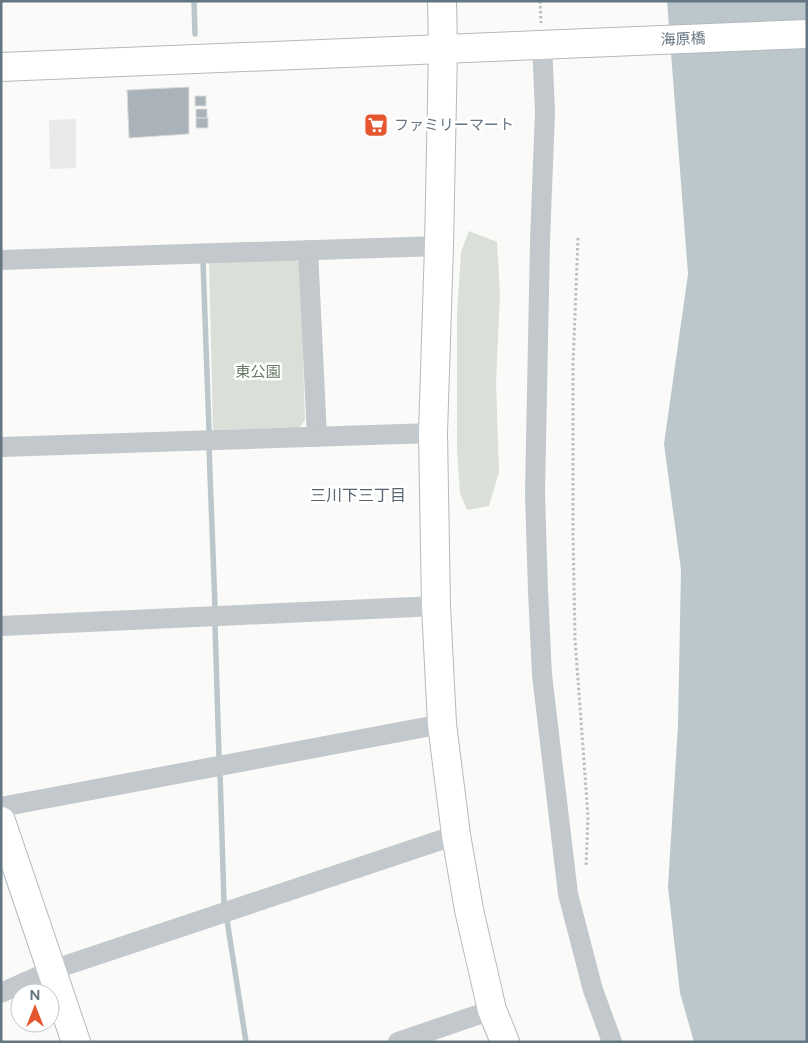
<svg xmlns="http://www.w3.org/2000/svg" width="808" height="1043" font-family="Figtree,'Noto Sans JP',sans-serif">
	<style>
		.built { fill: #e8e9e9 }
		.green { fill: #dadfd7 }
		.water { fill: #bbc7cb }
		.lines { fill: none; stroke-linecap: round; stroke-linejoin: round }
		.stream { stroke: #bbc7cb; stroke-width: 5.5 }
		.building { fill: #aab3b9; stroke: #dcdcda }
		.secondary-casing { stroke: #b3babf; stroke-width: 30 }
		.path { stroke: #bbbfc2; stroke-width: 3; stroke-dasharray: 2.5 2.5; stroke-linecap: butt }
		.street { stroke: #c3c8cc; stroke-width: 20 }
		.secondary { stroke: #fff; stroke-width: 28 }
		.labels { text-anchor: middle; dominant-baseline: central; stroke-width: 5; stroke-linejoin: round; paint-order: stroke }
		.street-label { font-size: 15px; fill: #657683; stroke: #fff }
		.poi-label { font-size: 15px; fill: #657683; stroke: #fff; text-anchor: start }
		.park-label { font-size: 15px; fill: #687a64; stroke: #fff }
		.neighbourhood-label { font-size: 16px; fill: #57646e; stroke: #fff }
	</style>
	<rect width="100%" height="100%" fill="#fafaf8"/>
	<!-- built -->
	<path class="built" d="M76 119V168L50 169 49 120Z"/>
	<!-- green -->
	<g class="green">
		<path d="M469 231 497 242 500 294 496 383 499 472 489 506 467 510 460 493 457 449V314L461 252Z"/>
		<path d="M293 259 300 263 305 420 299 428 213 430 209 261Z"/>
	</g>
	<!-- water -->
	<path class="water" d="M667 1H807V1042H694L680 993 668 887 678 725 681 570 664 444 688 274Z"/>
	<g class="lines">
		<!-- stream -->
		<g class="stream">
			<path d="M194 1 195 34"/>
			<path d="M203 261 209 430"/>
			<path d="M209 447 215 607"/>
			<path d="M215 624 219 757"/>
			<path d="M220 773 224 902"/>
			<path d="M227 920 246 1042"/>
		</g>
	</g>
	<!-- building -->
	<g class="building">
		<path d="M189 87V134L129 138 127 90Z"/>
		<rect x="195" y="96" width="11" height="10"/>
		<rect x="196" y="109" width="11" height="9"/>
		<rect x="196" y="118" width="12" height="10"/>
	</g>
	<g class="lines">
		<!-- secondary casing -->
		<g class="secondary-casing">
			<g id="secondary">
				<path d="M442 1 443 49 439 246 433 433 436 606 442 724 456 835 469 910 492 1010 505 1042"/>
				<path d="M1 67 807 34"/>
				<path d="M1 821 76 1042"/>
			</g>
		</g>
		<!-- path -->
		<g class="path">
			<path d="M540 1 541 23"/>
			<path d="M578 238 573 365V533L575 639 588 816 586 867"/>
		</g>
		<!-- street -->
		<g class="street">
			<path d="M542 45 545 112 540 241 535 493 538 591 542 675 568 894 593 990 612 1042"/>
			<path d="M308 250 317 437"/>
			<path d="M1 260 439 246"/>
			<path d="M1 447 433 433"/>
			<path d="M1 626 436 606"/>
			<path d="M1 807 442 724"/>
			<path d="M1 993 52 970 456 835"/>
			<path d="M398 1042 492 1010"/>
		</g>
		<!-- secondary -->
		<use href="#secondary" class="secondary"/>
	</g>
	<!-- icons -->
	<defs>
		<g id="supermarket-square" transform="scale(1.25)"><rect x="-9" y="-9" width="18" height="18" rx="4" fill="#e4572e" stroke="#fff"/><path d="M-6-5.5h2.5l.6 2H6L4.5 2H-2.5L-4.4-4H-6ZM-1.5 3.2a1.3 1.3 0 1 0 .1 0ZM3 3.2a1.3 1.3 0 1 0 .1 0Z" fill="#fff"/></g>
	</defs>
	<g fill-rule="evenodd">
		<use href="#supermarket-square" x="376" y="125"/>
	</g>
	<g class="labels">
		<!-- street labels -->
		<g class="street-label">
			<text transform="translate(683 39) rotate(-2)">海原橋</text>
		</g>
		<!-- poi labels -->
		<g class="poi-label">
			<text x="394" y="125">ファミリーマート</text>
		</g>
		<!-- park labels -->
		<g class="park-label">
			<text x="258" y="372">東公園</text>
		</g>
		<!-- neighbourhood labels -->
		<g class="neighbourhood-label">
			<text x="358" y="495">三川下三丁目</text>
		</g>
	</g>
	<!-- border -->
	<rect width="808" height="1043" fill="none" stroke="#657683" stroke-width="5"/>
	<!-- north arrow -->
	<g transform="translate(35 1008)"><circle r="24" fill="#ffffff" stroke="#c1c8cd"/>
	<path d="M0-4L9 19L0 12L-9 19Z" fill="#e4572e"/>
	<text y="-8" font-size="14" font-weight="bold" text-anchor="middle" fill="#657683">N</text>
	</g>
</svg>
